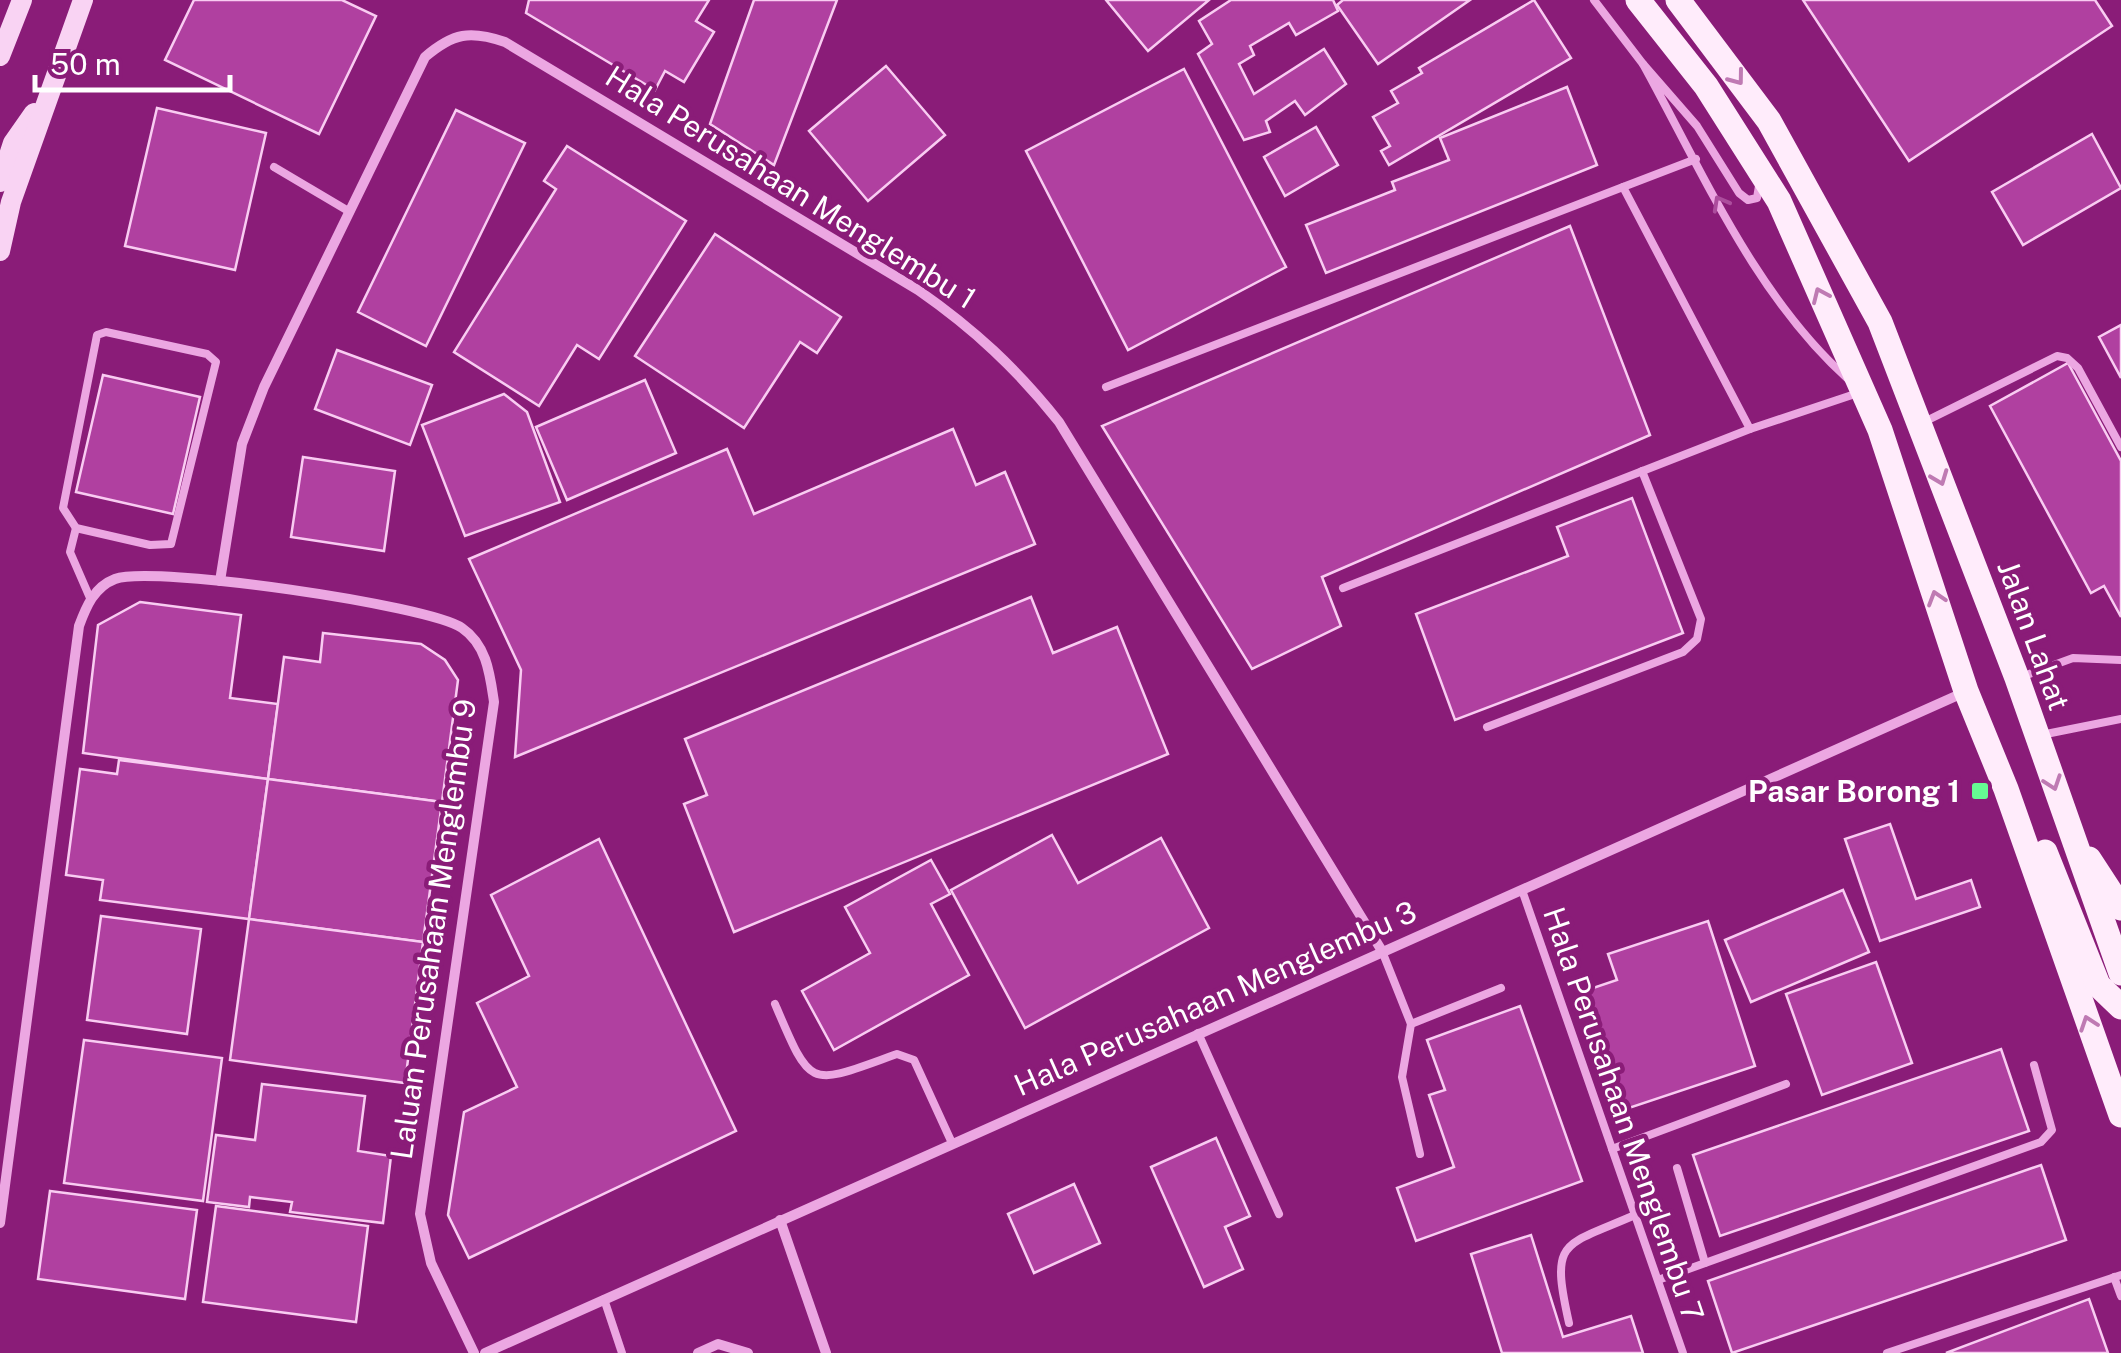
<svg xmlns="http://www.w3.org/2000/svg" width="2121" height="1353" font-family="'Public Sans',sans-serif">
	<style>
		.building { fill: #b040a0; stroke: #f9ccf2; stroke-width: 2.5 }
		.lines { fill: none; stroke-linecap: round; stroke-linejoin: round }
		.lane { stroke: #eca7e2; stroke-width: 8 }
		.street { stroke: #eca7e2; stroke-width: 10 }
		.secondary { stroke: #f9d3f3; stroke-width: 20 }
		.primary { stroke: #ffecfb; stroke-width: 25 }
		.oneway { stroke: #bf7ab3 }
		.oneway2 { stroke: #ac4d9d }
		.poi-dot { fill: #65fc93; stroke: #8a1c78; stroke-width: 4 }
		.labels { text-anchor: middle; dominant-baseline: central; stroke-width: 9; stroke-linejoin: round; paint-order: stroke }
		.street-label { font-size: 30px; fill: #fff; stroke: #8a1c78 }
		.poi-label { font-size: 30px; font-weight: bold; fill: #fff; stroke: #8a1c78; text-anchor: end }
	</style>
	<rect width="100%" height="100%" fill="#8a1c78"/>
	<!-- building -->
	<g class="building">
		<path d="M194 0H342L376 16 319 134 165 60Z"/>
		<path d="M529 0H709L696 21 714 32 684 82 665 71 655 90 526 13Z"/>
		<path d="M754 0H837L774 165 710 124Z"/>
		<path d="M1106 0H1209L1148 51Z"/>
		<path d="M1231 0H1333L1338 11 1296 35 1289 23 1250 46 1254 55 1239 64 1254 94 1324 49 1346 84 1305 115 1295 101 1266 121 1270 132 1244 140 1198 54 1212 44 1199 21Z"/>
		<path d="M1343 0H1470L1378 64 1337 5Z"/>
		<path d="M1534 0 1571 58 1389 165 1381 151 1390 146 1373 117 1398 103 1391 91 1422 73 1419 68Z"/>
		<path d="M1803 0H2095L2112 26 1909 161Z"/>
		<path d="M886 66 945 135 868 201 809 131Z"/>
		<path d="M1184 69 1286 267 1128 350 1026 151Z"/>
		<path d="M1567 87 1597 165 1326 273 1306 225 1395 190 1392 182 1449 160 1440 138Z"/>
		<path d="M157 108 266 133 235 270 125 246Z"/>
		<path d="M456 110 525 143 426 346 358 312Z"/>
		<path d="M1316 127 1338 165 1285 196 1264 157Z"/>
		<path d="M2092 134 2121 188 2023 245 1992 192Z"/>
		<path d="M567 146 686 221 599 359 577 345 539 406 454 352 556 189 544 181Z"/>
		<path d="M1570 226 1650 435 1322 577 1341 626 1252 669 1102 426Z"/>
		<path d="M715 234 841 317 817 353 800 342 744 428 635 356Z"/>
		<path d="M2121 325V378L2099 337Z"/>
		<path d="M337 350 432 385 410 445 315 409Z"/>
		<path d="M2068 363 2121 461V617L2104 586 2091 593 1990 406Z"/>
		<path d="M103 375 200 397 173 514 76 492Z"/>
		<path d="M645 380 676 453 567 500 536 427Z"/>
		<path d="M504 394 527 412 560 502 465 536 422 425Z"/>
		<path d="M953 429 976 485 1005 472 1035 544 515 757 521 670 469 559 727 449 754 514Z"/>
		<path d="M303 457 395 471 384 551 291 537Z"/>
		<path d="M1632 498 1683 633 1455 720 1416 614 1568 556 1557 527Z"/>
		<path d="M1031 597 1053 653 1117 627 1168 754 734 932 684 804 707 795 685 739Z"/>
		<path d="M140 602 241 615 230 698 278 704 268 779 83 753 98 625Z"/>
		<path d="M323 633 421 644 445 660 458 680 442 802 268 779 284 657 320 662Z"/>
		<path d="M119 760 268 779 249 919 100 900 103 880 66 875 80 769 117 774Z"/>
		<path d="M268 779 442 802 423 942 249 919Z"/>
		<path d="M1890 824 1916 899 1971 880 1980 907 1880 941 1845 839Z"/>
		<path d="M1052 835 1078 883 1161 838 1209 928 1025 1028 951 890Z"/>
		<path d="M599 839 736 1131 469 1258 448 1215 464 1112 517 1087 477 1003 529 976 491 895Z"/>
		<path d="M931 860 950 894 931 904 969 975 834 1050 802 991 870 953 845 907Z"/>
		<path d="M1843 890 1869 952 1751 1002 1725 940Z"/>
		<path d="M101 916 201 929 187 1034 87 1020Z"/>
		<path d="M249 919 423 942 405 1083 230 1060Z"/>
		<path d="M1708 921 1755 1066 1620 1111 1581 992 1617 980 1608 954Z"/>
		<path d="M1876 962 1912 1063 1822 1095 1786 994Z"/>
		<path d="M1520 1006 1582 1181 1416 1241 1397 1188 1454 1167 1429 1095 1445 1090 1427 1040Z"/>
		<path d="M84 1040 222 1058 203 1201 64 1183Z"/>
		<path d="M2001 1049 2029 1131 1720 1236 1693 1155Z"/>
		<path d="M262 1084 365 1096 358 1151 391 1156 383 1223 290 1212 292 1202 250 1197 249 1207 207 1202 216 1135 255 1140Z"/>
		<path d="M1216 1138 1250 1216 1225 1227 1243 1269 1204 1287 1151 1167Z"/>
		<path d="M2041 1165 2066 1240 1732 1353 1708 1281Z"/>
		<path d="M1074 1184 1100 1243 1034 1273 1008 1214Z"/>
		<path d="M50 1191 197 1210 185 1299 38 1279Z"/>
		<path d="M216 1206 368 1226 356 1322 203 1302Z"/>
		<path d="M1531 1235 1563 1337 1631 1316 1643 1353H1502L1471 1254Z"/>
		<path d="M2089 1299 2108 1353H1946Z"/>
	</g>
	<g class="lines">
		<!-- lane -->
		<g class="lane">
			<path d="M1594 0 1643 64"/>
			<path d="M1696 159 1623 187 1750 429 1858 393"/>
			<path d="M274 167 350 212"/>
			<path d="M1759 186 1757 198 1748 200 1739 193 1697 126 1643 64C1702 171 1756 297 1848 379"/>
			<path d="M106 332 207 354 216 362 171 544 150 545 76 528 63 508 97 335Z"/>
			<path d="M1106 387 1623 187"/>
			<path d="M1924 422 2057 356 2067 358 2078 368 2121 447"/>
			<path d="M76 528 70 552 90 598"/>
			<path d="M1343 588 1750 429"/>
			<path d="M2021 677 2073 658 2121 660"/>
			<path d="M1487 727 1683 652 1697 639 1701 619 1642 471"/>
			<path d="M2041 735 2121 719"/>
			<path d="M1522 890 1683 1353"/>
			<path d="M1382 951 1411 1024 1402 1077 1420 1154"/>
			<path d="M775 1004C812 1091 808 1086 897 1054L914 1060 952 1143"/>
			<path d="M1411 1024 1501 988"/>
			<path d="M1198 1033 1279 1214"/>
			<path d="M1612 1149 1786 1084"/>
			<path d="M1677 1168 1705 1263"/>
			<path d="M2114 1277 2121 1296"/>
			<path d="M1658 1280 2041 1142 2052 1130 2034 1065"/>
			<path d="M604 1299 622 1353"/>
			<path d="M1569 1323C1550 1238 1562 1247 1635 1215"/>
			<path d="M1887 1353 2121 1275"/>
		</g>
		<!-- street -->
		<g class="street">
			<path d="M220 581 242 444 264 387 425 57C453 33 470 30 505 42L918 290C974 329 1017 369 1059 422L1382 951"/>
			<path d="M780 1220 826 1353"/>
			<path d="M0 1223 79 626C86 607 94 587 115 579 153 565 429 605 462 628 487 645 490 675 494 702L420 1214 431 1263 474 1353"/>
			<path d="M485 1353 1965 692"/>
			<path d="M698 1353 718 1344 748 1353"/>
		</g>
		<!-- secondary -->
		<g class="secondary">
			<path d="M0 56 22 0"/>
			<path d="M0 182 13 143 34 113"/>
			<path d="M0 251 11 202 83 0"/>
		</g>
		<!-- primary -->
		<g class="primary">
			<path d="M1638 0 1706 86 1779 201 1880 430 1966 691 2006 789 2121 1115"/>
			<path d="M1678 0 1769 121 1880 322 2017 678 2121 973"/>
			<path d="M2045 852 2098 985 2121 1007"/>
			<path d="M2089 859 2121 908"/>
		</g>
	</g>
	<!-- one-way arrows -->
	<defs><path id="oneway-chevron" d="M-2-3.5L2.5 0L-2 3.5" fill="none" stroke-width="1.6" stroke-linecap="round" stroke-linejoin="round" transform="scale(2.5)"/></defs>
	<g class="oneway">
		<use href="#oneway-chevron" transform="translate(1737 78) rotate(53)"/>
		<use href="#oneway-chevron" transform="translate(1820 295) rotate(-114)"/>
		<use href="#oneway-chevron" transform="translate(1940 478) rotate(69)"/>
		<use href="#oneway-chevron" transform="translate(1936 598) rotate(-107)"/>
		<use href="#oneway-chevron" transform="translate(2053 783) rotate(71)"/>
		<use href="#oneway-chevron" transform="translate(2088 1023) rotate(-109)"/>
	</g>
	<use class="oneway2" href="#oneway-chevron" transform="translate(1720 203) rotate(-119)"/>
	<!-- markers -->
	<rect class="poi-dot" x="1970" y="781" width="20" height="20" rx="5"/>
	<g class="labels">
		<!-- street labels -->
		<g class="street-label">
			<text transform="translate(791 187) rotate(32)">Hala Perusahaan Menglembu 1</text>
			<text transform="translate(2034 635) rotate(70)">Jalan Lahat</text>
			<text transform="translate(433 929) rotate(-82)">Laluan Perusahaan Menglembu 9</text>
			<text transform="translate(1215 998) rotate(-24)">Hala Perusahaan Menglembu 3</text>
			<text transform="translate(1624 1114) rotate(71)">Hala Perusahaan Menglembu 7</text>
		</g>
		<!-- poi labels -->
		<g class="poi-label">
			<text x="1960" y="791">Pasar Borong 1</text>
		</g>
	</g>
	<!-- scale -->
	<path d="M35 75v15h195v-15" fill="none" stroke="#ffffff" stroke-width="5"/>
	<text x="50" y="75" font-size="30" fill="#ffffff" stroke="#8a1c78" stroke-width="8" paint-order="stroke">50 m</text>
</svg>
